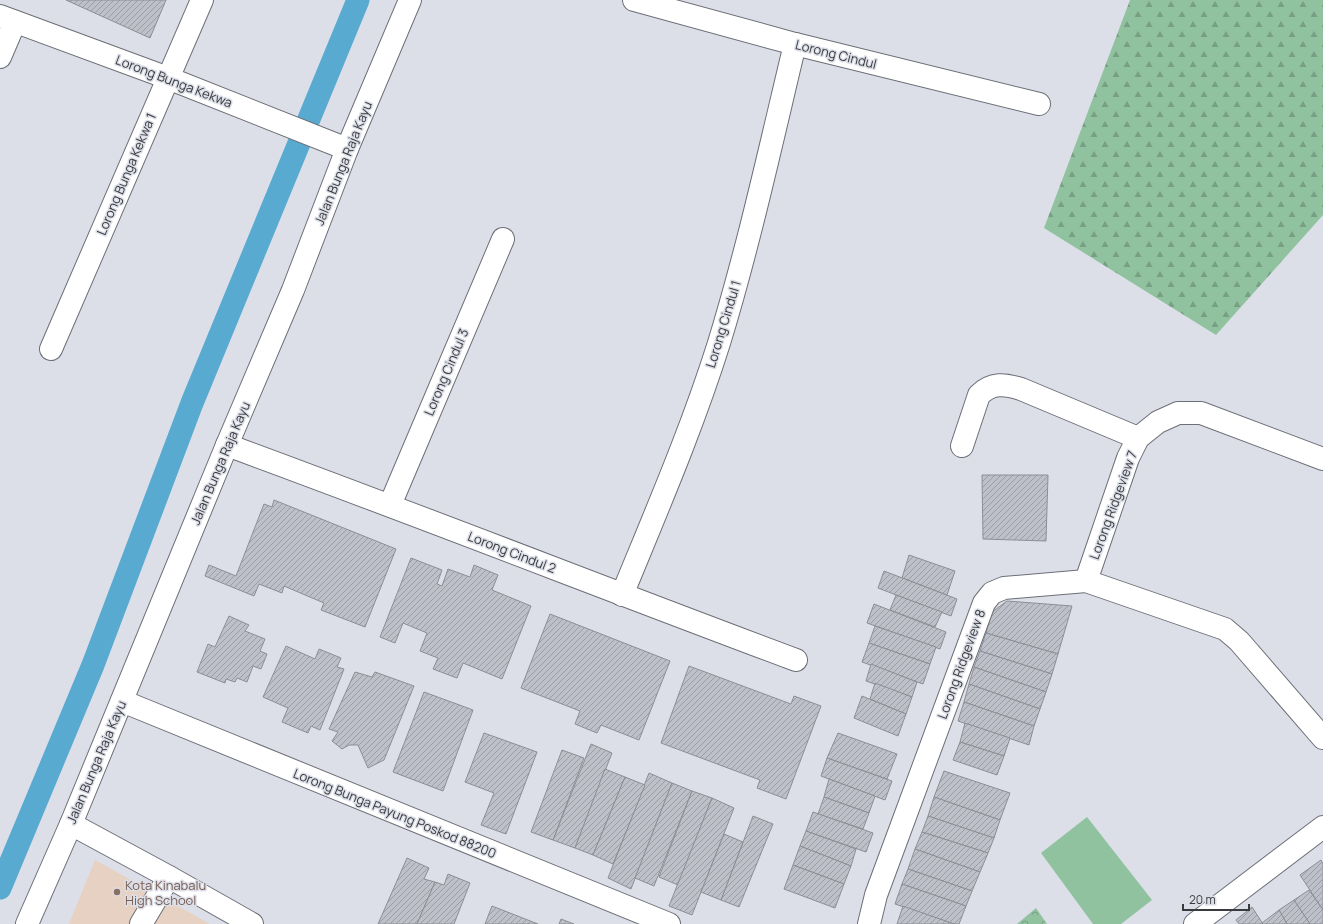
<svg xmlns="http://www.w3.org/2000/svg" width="1323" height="924" font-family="Manrope,sans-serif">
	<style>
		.education { fill: #e6d1c3 }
		.grass { fill: #91c2a0 }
		.forest { fill: url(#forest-firs) }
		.park { fill: url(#park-crowns) }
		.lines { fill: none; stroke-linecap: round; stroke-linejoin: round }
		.canal { stroke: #58aad0; stroke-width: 23 }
		.building { fill: url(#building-hatch); stroke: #8c8e96 }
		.minor-casing { stroke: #6d6f77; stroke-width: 24 }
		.minor { stroke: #fff; stroke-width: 22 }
		.education-dot { fill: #8d6e63; stroke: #dcdfe8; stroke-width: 1.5 }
		.labels { text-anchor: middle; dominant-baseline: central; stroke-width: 3; stroke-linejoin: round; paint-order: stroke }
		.street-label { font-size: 13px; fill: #3a3b3e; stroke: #dcdfe8 }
		.education-label { font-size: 13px; fill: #785e54; stroke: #dcdfe8; text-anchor: start }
	</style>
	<defs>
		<pattern id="forest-firs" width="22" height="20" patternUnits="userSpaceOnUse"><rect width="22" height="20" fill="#91c2a0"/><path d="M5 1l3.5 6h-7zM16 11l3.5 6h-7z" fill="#779f84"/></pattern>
		<pattern id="park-crowns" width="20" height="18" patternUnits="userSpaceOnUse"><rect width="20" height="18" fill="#91c2a0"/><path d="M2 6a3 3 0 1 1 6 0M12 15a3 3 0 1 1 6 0" fill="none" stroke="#779f84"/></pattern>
		<pattern id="building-hatch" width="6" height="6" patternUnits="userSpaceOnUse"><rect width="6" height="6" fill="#bdc0c9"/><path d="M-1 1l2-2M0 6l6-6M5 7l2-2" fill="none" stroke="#9b9da5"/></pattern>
	</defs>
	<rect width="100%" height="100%" fill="#dcdfe8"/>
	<!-- education -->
	<path class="education" d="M95 860 210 924H69Z"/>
	<!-- grass -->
	<path class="grass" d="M1087 817 1152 900 1121 924H1093L1041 853Z"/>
	<!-- forest -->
	<path class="forest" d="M1130 0H1323V215L1216 335 1044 228Z"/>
	<!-- park -->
	<path class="park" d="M1036 908 1047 924H1017Z"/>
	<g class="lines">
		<!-- canal -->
		<path class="canal" d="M0 888 93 665 192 403 358 0"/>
	</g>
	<!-- building -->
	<g class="building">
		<path d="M66 0H166L150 38Z"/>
		<path d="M982 475H1048L1046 541 983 539Z"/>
		<path d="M274 500 396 549 365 627 321 610 324 603 284 586 282 593 259 584 254 596 205 576 209 565 236 576 264 504 272 507Z"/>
		<path d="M909 555 955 571 947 595 902 578Z"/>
		<path d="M411 558 442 570 437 584 442 586 448 569 470 577 474 565 498 575 492 590 531 606 502 679 463 663 457 678 433 669 438 658 420 651 427 633 403 623 395 643 380 637Z"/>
		<path d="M884 571 957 599 951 616 878 588Z"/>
		<path d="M896 595 942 612 935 627 890 610Z"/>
		<path d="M1007 601 1072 606 1058 654 986 633 992 612Z"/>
		<path d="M874 604 946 632 940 649 867 623Z"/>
		<path d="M550 614 670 661 639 740 601 725 597 733 575 724 580 711 521 688Z"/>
		<path d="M229 616 249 625 245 631 265 639 260 651 267 654 261 669 253 666 247 682 237 678 235 682 226 679 225 683 197 672 208 644 215 647Z"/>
		<path d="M875 626 936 647 930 664 869 643Z"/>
		<path d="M986 633 1058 654 1052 674 980 651Z"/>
		<path d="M869 643 930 664 923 684 862 662Z"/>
		<path d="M286 646 315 659 319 649 341 658 337 667 344 669 320 730 311 726 308 733 282 722 288 708 263 697Z"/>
		<path d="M980 651 1052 674 1046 692 974 667Z"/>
		<path d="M871 664 917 682 912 697 866 681Z"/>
		<path d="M689 666 791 704 794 696 821 706 786 799 757 788 760 780 661 743Z"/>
		<path d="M974 667 1046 692 1040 709 969 684Z"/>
		<path d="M355 672 372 677 375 672 414 686 384 760 368 768 358 745H349L342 749 332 741 338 732 329 729Z"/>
		<path d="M875 683 912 697 906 714 870 699Z"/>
		<path d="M969 684 1040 709 1034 726 964 702Z"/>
		<path d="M424 692 473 710 443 791 393 772Z"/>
		<path d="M862 696 906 714 898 736 854 718Z"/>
		<path d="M964 702 1034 726 1029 745 958 721Z"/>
		<path d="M965 723 1010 738 1004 756 960 742Z"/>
		<path d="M484 733 537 752 506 834 481 825 494 793 465 782Z"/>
		<path d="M838 733 897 754 887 779 827 758Z"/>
		<path d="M960 742 1004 756 997 775 953 760Z"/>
		<path d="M591 744 612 753 575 848 553 840Z"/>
		<path d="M562 750 584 758 553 840 531 832Z"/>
		<path d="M827 758 892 781 885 800 821 776Z"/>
		<path d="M605 769 625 777 593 855 575 848Z"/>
		<path d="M944 771 1010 793 1000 820 934 797Z"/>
		<path d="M649 773 672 783 631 889 608 878Z"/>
		<path d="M625 777 645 785 613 864 593 855Z"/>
		<path d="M829 779 875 796 869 813 824 797Z"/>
		<path d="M672 783 692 791 654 886 635 878Z"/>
		<path d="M692 791 712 798 678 885 659 877Z"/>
		<path d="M824 797 869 813 863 829 818 814Z"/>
		<path d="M934 797 1000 820 994 838 928 816Z"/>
		<path d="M712 798 734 808 692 915 669 906Z"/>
		<path d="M813 812 873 833 866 852 806 831Z"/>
		<path d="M753 816 773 824 739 907 721 900Z"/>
		<path d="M928 816 994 838 988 853 922 832Z"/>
		<path d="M806 831 856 849 851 866 800 846Z"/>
		<path d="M922 832 988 853 980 872 915 849Z"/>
		<path d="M724 834 743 842 721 900 701 892Z"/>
		<path d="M800 846 851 866 844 884 793 865Z"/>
		<path d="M915 849 980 872 972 891 908 869Z"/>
		<path d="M407 858 429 868 424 879 435 882 417 924H378Z"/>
		<path d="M1321 860 1323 864V910L1300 875Z"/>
		<path d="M793 865 844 884 835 908 784 889Z"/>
		<path d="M908 869 972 891 966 906 902 884Z"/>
		<path d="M448 874 470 883 454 924H417L435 882 444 885Z"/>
		<path d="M902 884 966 906 959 924H954L895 904Z"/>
		<path d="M1309 890 1323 910V924H1310L1294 900Z"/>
		<path d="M1294 900 1310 924H1287L1279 910Z"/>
		<path d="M492 906 538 924H485Z"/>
		<path d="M903 906 954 924H897Z"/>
		<path d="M1252 907 1263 924H1239L1236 920Z"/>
		<path d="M1279 910 1287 924H1263L1262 923Z"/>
		<path d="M561 919 574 924H559Z"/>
	</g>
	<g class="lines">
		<!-- minor casing -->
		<g class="minor-casing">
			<g id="minor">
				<path d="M634 0 795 44 1039 104"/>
				<path d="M0 16 168 78 347 149"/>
				<path d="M0 57 15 22"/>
				<path d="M51 349 202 0"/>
				<path d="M227 445C418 515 606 589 796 660"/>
				<path d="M962 446 979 395C992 382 1005 384 1021 389L1138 438"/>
				<path d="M390 505 503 239"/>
				<path d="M1086 581 1128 458 1138 438 1158 422 1178 413H1201L1323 459"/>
				<path d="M622 595C656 512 692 429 719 343 749 245 771 144 795 44"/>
				<path d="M122 701 669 924"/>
				<path d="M71 824 169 877 252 924"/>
				<path d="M27 924 71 824 227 445 293 290 347 149 410 0"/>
				<path d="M141 924 169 877"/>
				<path d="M869 924 876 895 984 603 992 593 1004 588 1086 581 1225 629 1239 641 1323 738"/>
				<path d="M1195 924 1323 827"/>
			</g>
		</g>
		<!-- minor -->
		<use href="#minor" class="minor"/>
	</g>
	<!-- markers -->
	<circle class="education-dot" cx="117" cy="892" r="4"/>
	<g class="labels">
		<!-- street labels -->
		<g class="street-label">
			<text transform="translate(836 54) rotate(14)">Lorong Cindul</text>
			<text transform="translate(174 81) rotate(21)">Lorong Bunga Kekwa</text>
			<text transform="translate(343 163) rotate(-68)">Jalan Bunga Raja Kayu</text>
			<text transform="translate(126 174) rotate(-67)">Lorong Bunga Kekwa 1</text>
			<text transform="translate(723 324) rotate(-73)">Lorong Cindul 1</text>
			<text transform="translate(446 372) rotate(-67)">Lorong Cindul 3</text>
			<text transform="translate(220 463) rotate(-67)">Jalan Bunga Raja Kayu</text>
			<text transform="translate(1113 505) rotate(-70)">Lorong Ridgeview 7</text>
			<text transform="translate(512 552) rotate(21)">Lorong Cindul 2</text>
			<text transform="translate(961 664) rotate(-70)">Lorong Ridgeview 8</text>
			<text transform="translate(96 762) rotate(-67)">Jalan Bunga Raja Kayu</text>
			<text transform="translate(395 813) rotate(22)">Lorong Bunga Payung Poskod 88200</text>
		</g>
		<!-- education labels -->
		<g class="education-label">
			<text x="125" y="885">Kota Kinabalu<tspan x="125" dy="15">High School</tspan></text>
		</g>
	</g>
	<!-- scale -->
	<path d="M1183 904v6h66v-6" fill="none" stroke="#3a3b3e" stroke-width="2"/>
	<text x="1189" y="904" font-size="12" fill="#3a3b3e" stroke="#dcdfe8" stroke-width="3" paint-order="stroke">20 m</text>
</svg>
